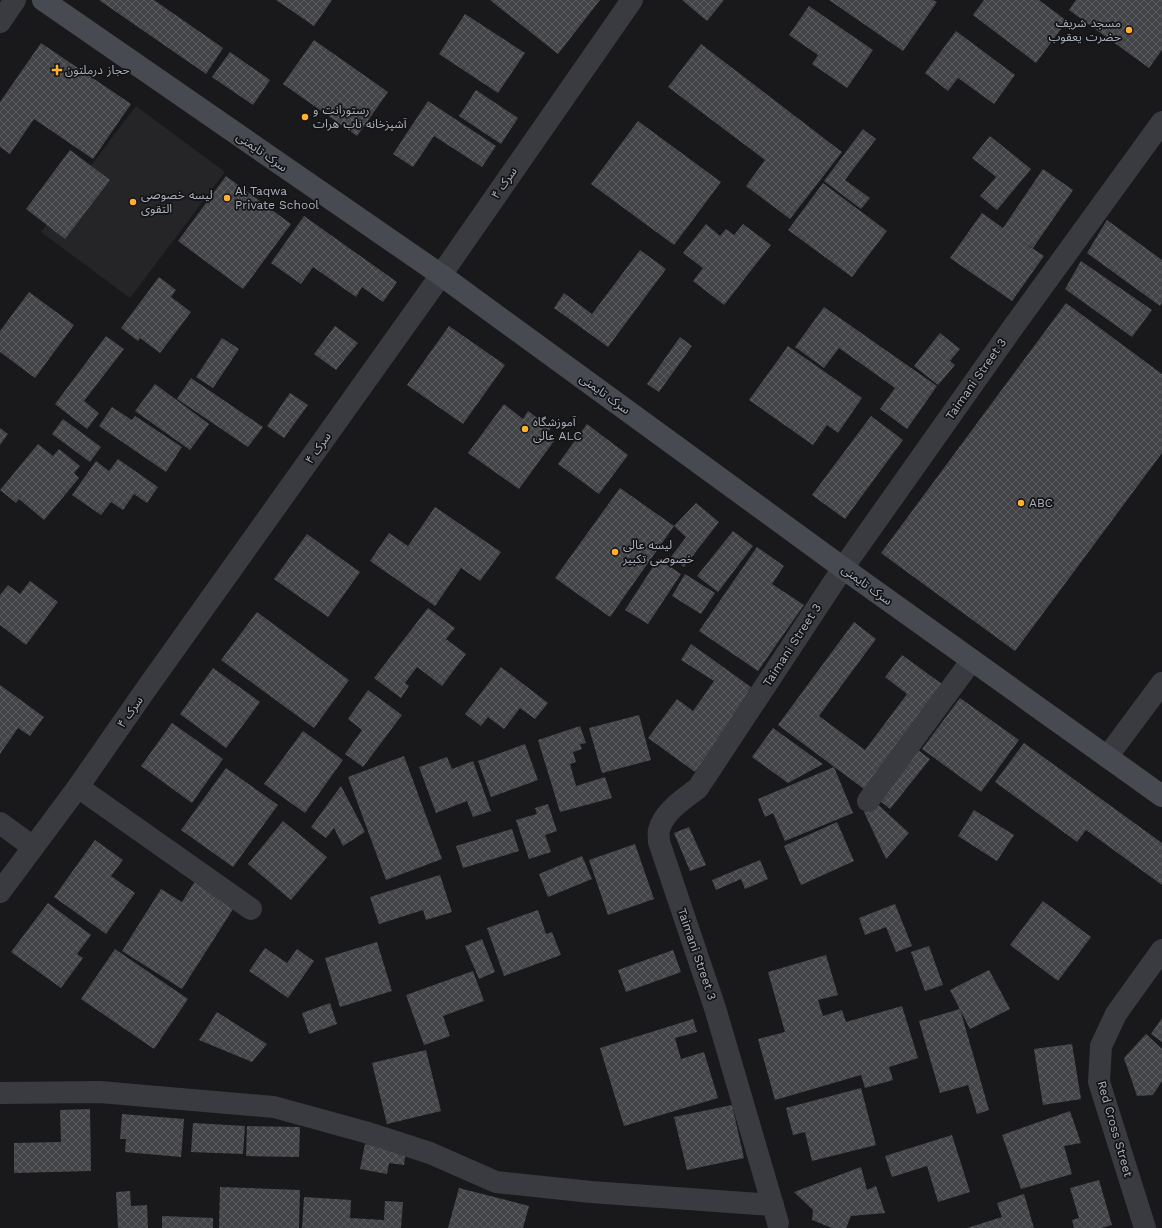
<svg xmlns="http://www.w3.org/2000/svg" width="1162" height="1228" font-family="'Work Sans','Noto Sans Arabic',sans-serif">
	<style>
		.built { fill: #252528 }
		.building { fill: url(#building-cross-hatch) }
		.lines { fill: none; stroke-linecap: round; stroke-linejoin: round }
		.minor { stroke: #393b41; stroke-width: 22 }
		.secondary { stroke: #474a51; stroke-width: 22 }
		.poi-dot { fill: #ffb12d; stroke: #141416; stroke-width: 1.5 }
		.labels { text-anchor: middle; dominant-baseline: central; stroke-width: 3.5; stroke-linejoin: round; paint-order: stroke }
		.poi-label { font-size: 12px; fill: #aab0bc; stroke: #141416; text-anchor: start }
		.street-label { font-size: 12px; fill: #aab0bc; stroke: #141416 }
	</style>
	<defs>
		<pattern id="building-cross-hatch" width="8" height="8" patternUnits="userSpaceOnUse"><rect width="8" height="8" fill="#434448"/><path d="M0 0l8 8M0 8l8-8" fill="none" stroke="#5b5c60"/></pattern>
	</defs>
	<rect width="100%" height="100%" fill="#19191b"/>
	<!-- built -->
	<path class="built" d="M136 106 225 172 130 298 41 232Z"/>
	<!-- building -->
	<g class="building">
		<path d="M99 0H154L223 48 206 74Z"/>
		<path d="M276 0H332L314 26Z"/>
		<path d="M490 0H600L558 54Z"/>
		<path d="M682 0H724L707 21Z"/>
		<path d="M829 0H933L937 2 903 51Z"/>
		<path d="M984 0H1039L1067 21 1036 63 973 15Z"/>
		<path d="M1076 0H1162V50L1149 68 1069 10Z"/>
		<path d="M809 6 873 50 847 88 812 64 818 55 789 35Z"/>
		<path d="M465 14 525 53 498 93 439 54Z"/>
		<path d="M956 31 1015 75 994 104 958 78 948 91 925 73Z"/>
		<path d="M314 40 388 92 357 136 283 84Z"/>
		<path d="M41 43 131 104 93 159 34 119 10 154 0 147V102Z"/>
		<path d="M701 44 842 152 790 219 746 186 765 160 668 87Z"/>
		<path d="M230 52 270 80 253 105 212 77Z"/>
		<path d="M476 90 518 118 501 144 459 116Z"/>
		<path d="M428 101 496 146 482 167 434 136 413 167 393 154Z"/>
		<path d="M638 121 721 182 674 245 591 184Z"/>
		<path d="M863 129 876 139 845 180 870 198 861 209 824 181Z"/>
		<path d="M990 136 1031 169 997 210 980 196 996 177 972 158Z"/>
		<path d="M70 150 110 180 65 239 26 209Z"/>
		<path d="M1043 169 1073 190 1033 248 1017 238 1044 256 1012 301 950 258 982 213 1003 228Z"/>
		<path d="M226 176 291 224 243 289 178 241Z"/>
		<path d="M823 183 887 231 852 277 788 230Z"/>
		<path d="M304 216 397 282 383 302 362 287 356 297 313 267 301 284 271 263Z"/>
		<path d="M1107 220 1162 260V302L1160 306 1087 253Z"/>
		<path d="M706 224 720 236 726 229 734 235 743 224 771 245 724 305 693 281 703 268 683 253Z"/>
		<path d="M640 250 666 269 608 347 554 308 564 293 592 314Z"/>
		<path d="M1081 261 1152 310 1132 337 1065 289Z"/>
		<path d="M159 277 176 290 171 297 191 312 160 353 140 338 138 341 121 328Z"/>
		<path d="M29 292 74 325 35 378 0 352V331Z"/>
		<path d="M1066 303 1162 374V453L1015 651 881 553Z"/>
		<path d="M824 307 937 386 907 429 880 409 895 388 839 348 824 368 795 347Z"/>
		<path d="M335 326 358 343 336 370 314 354Z"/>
		<path d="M449 326 505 365 463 424 407 385Z"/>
		<path d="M940 333 960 349 950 361 955 365 938 385 914 366Z"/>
		<path d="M106 336 124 349 84 401 99 413 87 429 55 404Z"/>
		<path d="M680 337 692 346 659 392 647 384Z"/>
		<path d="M222 338 239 349 213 388 196 377Z"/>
		<path d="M788 346 862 398 838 433 827 425 813 445 749 400Z"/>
		<path d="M191 378 263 427 248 447 177 399Z"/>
		<path d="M155 384 209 424 190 450 135 411Z"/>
		<path d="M290 393 308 405 284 438 267 426Z"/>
		<path d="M504 404 523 419 528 411 551 428 546 435 554 441 519 489 468 453Z"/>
		<path d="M112 407 132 420 135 416 182 447 166 472 99 426Z"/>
		<path d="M871 416 903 440 845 519 812 495Z"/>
		<path d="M63 419 101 447 90 462 52 434Z"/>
		<path d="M587 424 628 455 599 494 558 464Z"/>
		<path d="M0 428 8 434 0 445Z"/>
		<path d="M38 444 53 456 59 449 80 466 74 473 79 478 44 520 19 499 16 503 0 490Z"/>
		<path d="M118 459 158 487 147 503 134 494 123 510 111 502 101 515 72 495 96 461 109 471Z"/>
		<path d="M620 488 674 526 610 617 555 578Z"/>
		<path d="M696 503 719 522 684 567 671 557 686 537 674 526Z"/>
		<path d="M435 507 501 552 480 581 461 568 435 606 370 561 389 533 408 546Z"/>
		<path d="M733 531 753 546 718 592 697 576Z"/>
		<path d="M307 534 360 572 328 617 274 579Z"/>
		<path d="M757 547 784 566 772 584 804 605 758 671 699 631Z"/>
		<path d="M658 559 681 574 648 624 625 610Z"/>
		<path d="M685 574 715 593 701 614 672 596Z"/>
		<path d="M30 581 58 602 26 645 0 625V595L8 585 20 594Z"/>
		<path d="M428 608 455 628 446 639 466 654 442 686 417 667 405 683 409 686 401 698 374 678Z"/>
		<path d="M257 612 349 680 314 728 221 660Z"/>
		<path d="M854 622 876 639 819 716 865 750 907 694 885 677 902 655 942 684 864 789 778 725Z"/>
		<path d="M691 644 751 687 724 733 695 772 648 738 677 699 693 711 714 681 681 660Z"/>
		<path d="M501 667 548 703 535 719 520 708 504 729 488 717 481 726 465 714Z"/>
		<path d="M213 668 260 702 226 748 180 714Z"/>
		<path d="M0 685 44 717 30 736 18 728 0 754Z"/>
		<path d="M368 690 402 715 363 767 345 754 362 730 348 719Z"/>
		<path d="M960 698 1019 740 981 792 922 749Z"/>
		<path d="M639 715 651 760 602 773 589 728Z"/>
		<path d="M172 723 223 759 192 803 141 766Z"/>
		<path d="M580 726 586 743 580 744 582 749 573 752 576 762 570 764 576 786 605 777 612 798 560 812 538 740Z"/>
		<path d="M773 728 823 764 788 783 752 757Z"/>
		<path d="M303 731 343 760 305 813 264 784Z"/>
		<path d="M1024 743 1162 843V885L1086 830 1077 842 995 782Z"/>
		<path d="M525 744 538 780 491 797 478 761Z"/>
		<path d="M914 747 930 759 890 809 874 796Z"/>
		<path d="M404 756 442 859 386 880 348 777Z"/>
		<path d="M447 757 452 769 473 761 491 811 473 817 467 801 436 813 419 767Z"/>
		<path d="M834 767 853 813 785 841 773 813 765 817 758 799Z"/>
		<path d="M226 768 278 805 233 867 181 830Z"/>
		<path d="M341 786 365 832 343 846 334 828 326 838 311 827Z"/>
		<path d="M874 801 909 833 886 859 864 812Z"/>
		<path d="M548 804 557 831 545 835 551 852 529 859 516 820 537 814 535 808Z"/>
		<path d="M974 810 1014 835 997 861 958 836Z"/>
		<path d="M283 821 327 857 291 900 248 864Z"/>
		<path d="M837 822 854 861 801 885 784 846Z"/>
		<path d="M689 827 706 865 690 871 674 833Z"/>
		<path d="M512 829 519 851 463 868 456 846Z"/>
		<path d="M95 840 123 860 111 876 135 893 106 934 54 897Z"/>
		<path d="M635 844 654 899 608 915 589 860Z"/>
		<path d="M582 856 592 879 548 897 539 874Z"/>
		<path d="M760 860 768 879 745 889 741 879 716 890 712 880Z"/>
		<path d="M440 875 452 912 426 920 423 910 379 924 370 897Z"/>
		<path d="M195 881 235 906 182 989 122 951 161 889 182 902Z"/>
		<path d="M1043 901 1091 937 1058 981 1010 945Z"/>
		<path d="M48 903 91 935 77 954 83 958 61 988 11 952Z"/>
		<path d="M895 904 912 946 896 952 886 927 865 935 859 918Z"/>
		<path d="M538 910 546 934 552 932 561 955 504 976 487 928Z"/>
		<path d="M482 939 495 972 479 979 465 946Z"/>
		<path d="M377 942 392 991 340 1007 325 958Z"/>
		<path d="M929 946 943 985 925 991 911 952Z"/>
		<path d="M265 948 287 963 297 949 314 961 288 998 249 971Z"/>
		<path d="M115 949 188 999 154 1049 81 999Z"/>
		<path d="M673 950 681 972 626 992 618 970Z"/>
		<path d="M826 955 838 995 818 1000 823 1016 842 1010 846 1022 902 1006 918 1058 889 1067 893 1080 865 1088 861 1075 775 1100 758 1039 785 1032 768 972Z"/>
		<path d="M989 970 1010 1009 970 1029 950 990Z"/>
		<path d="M473 971 484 1001 443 1016 450 1036 424 1045 406 995Z"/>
		<path d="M330 1003 337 1024 309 1034 302 1013Z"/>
		<path d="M960 1009 989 1110 977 1114 968 1085 940 1093 919 1021Z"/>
		<path d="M217 1012 267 1044 252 1062 199 1040Z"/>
		<path d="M1162 1018V1042L1151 1034Z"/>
		<path d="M693 1019 697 1032 675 1038 681 1059 704 1052 718 1098 624 1126 600 1048Z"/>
		<path d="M1146 1034 1162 1049V1081L1153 1095 1137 1096 1124 1058Z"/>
		<path d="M1072 1044 1081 1099 1043 1105 1034 1049Z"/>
		<path d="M426 1050 441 1111 387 1124 372 1063Z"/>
		<path d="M861 1088 876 1145 812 1161 805 1132 793 1135 786 1108Z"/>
		<path d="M732 1105 744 1158 687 1170 674 1117Z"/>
		<path d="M90 1109 91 1171 14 1173V1143L61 1142 60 1110Z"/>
		<path d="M1070 1111 1081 1143 1064 1146 1072 1174 1021 1189 1002 1135Z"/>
		<path d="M122 1114 184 1119 181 1157 125 1152 126 1139H120Z"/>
		<path d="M193 1123 245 1126 243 1154 191 1152Z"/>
		<path d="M247 1126 300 1127 299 1157 246 1156Z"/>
		<path d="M952 1135 970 1192 938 1202 927 1166 892 1177 885 1156Z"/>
		<path d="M365 1144 406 1152 404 1165 389 1163 387 1174 360 1169Z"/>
		<path d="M861 1167 867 1190 876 1186 885 1213 851 1216 846 1228H832L812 1220 813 1210 794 1192Z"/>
		<path d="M1099 1180 1112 1225 1101 1228H1074L1072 1220 1079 1218 1070 1188Z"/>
		<path d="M220 1187 300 1190 299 1228H219Z"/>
		<path d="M459 1188 529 1206 523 1228H448Z"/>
		<path d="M130 1191 131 1206 147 1205 148 1228H118L116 1192Z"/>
		<path d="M1024 1194 1034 1228H967L1002 1217 997 1203Z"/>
		<path d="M304 1197 351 1200 350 1218 384 1220 385 1201 403 1202 401 1228H302Z"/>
		<path d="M162 1216 213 1218V1228H162Z"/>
	</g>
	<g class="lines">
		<!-- minor -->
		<g class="minor">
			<path d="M0 22 15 0"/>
			<path d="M1107 757 1162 683"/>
			<path d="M78 787 251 909"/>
			<path d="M868 801 972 660"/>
			<path d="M0 823 33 847"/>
			<path d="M0 892 78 787 144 692 441 275 632 0"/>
			<path d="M0 1093 100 1092 274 1107 365 1132 430 1153 496 1182 591 1192 773 1205"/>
			<path d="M778 1223 715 1008 659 842C659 838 658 833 659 830 664 811 684 799 698 788L843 568 1011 330 1162 122"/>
			<path d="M1145 1228 1099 1082 1101 1046 1116 1014 1162 950"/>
		</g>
		<!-- secondary -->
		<path class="secondary" d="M43 0 441 275 843 568 1162 796"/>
	</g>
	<!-- markers -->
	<g class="poi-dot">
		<circle cx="1129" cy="30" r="4"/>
		<path d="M55 64h4v4h4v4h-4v4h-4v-4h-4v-4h4z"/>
		<circle cx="305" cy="117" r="4"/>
		<circle cx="227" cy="198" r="4"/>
		<circle cx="133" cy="202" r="4"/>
		<circle cx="525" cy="429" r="4"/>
		<circle cx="1021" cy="503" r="4"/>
		<circle cx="615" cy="552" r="4"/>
	</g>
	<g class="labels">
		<!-- poi labels -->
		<g class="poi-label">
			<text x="1121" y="23" text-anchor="end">مسجد شریف<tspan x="1121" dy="14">حضرت یعقوب</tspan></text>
			<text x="65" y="70">حجاز درملتون</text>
			<text x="313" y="110">رستورانت و<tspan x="313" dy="14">آشپزخانه ناب هرات</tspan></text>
			<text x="235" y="191">Al Taqwa<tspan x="235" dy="14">Private School</tspan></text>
			<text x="141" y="195">لیسه خصوصی<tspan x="141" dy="14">التقوی</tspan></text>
			<text x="533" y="422">آموزشگاه<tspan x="533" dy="14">عالی ALC</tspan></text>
			<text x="1029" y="503">ABC</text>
			<text x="623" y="545">لیسه عالی<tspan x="623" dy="14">خصوصی تکبیر</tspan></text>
		</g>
		<!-- street labels -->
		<g class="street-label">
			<text transform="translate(262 152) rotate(35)">سرک تایمنی</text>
			<text transform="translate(504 183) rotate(-55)">سرک ۴</text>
			<text transform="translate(976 379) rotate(-55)">Taimani Street 3</text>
			<text transform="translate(605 394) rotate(36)">سرک تایمنی</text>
			<text transform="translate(318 448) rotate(-55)">سرک ۴</text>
			<text transform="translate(867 585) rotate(36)">سرک تایمنی</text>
			<text transform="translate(792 645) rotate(-57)">Taimani Street 3</text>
			<text transform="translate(130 712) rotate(-55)">سرک ۴</text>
			<text transform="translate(697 954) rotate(71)">Taimani Street 3</text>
			<text transform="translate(1115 1129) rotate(74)">Red Cross Street</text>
		</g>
	</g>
</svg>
